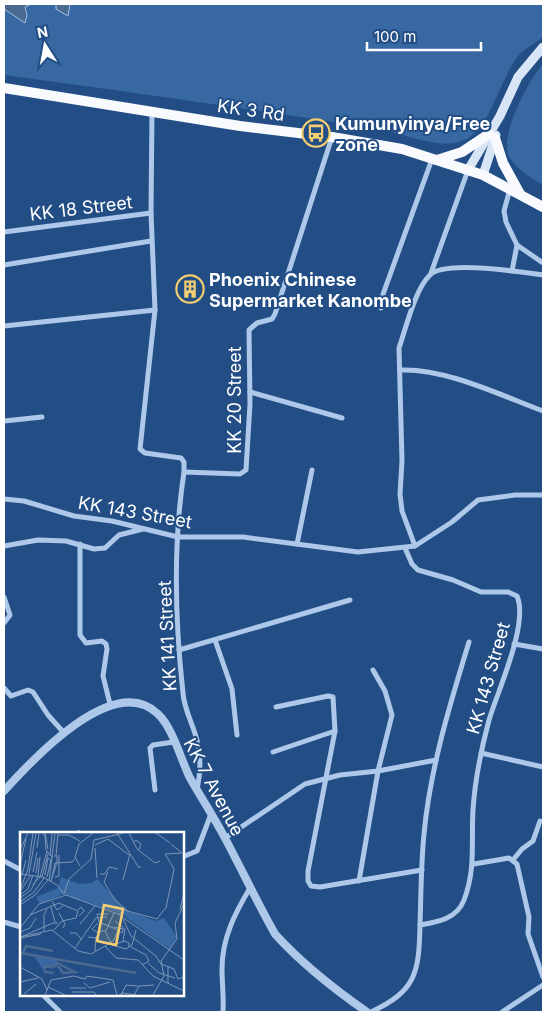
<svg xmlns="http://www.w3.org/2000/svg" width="547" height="1016" font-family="Inter,sans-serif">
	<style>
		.green { fill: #3768a2 }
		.water { fill: #4a6991; stroke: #a1c3ea }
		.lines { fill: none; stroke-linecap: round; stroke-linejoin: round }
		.minor { stroke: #adc8e9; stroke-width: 5 }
		.tertiary { stroke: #adc8e9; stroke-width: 8 }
		.secondary { stroke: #d8e5f7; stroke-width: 9 }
		.trunk { stroke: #f8fafe; stroke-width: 10 }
		.labels { text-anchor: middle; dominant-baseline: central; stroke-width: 4; stroke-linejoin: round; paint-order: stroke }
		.street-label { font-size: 18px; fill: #fff; stroke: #234e85 }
		.poi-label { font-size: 18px; font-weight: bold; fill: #fff; stroke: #234e85; text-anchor: start }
		.inset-river { fill: none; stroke: #4a6991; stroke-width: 2.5 }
		.inset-road { fill: none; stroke: #7b95b6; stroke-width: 1 }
		.view { fill: #f4ce70; fill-opacity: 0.15; stroke: #f4ce70; stroke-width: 2.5 }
		.inset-edge { fill: none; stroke: #fff; stroke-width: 2.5 }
	</style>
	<rect width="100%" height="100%" fill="#234e85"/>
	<!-- green -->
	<g class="green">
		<path d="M4 4H543V37C536 43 525 48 519 55 499 78 491 131 462 141 439 150 402 133 378 129 253 109 128 92 4 75Z"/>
		<path d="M543 64V185C531 178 518 170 510 158 497 139 529 79 543 64Z"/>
	</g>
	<!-- water -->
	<g class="water">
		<path d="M4 4H31L25 7 27 15 25 23 4 9Z"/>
		<path d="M56 4H70L68 16 56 9Z"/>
	</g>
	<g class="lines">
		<!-- minor -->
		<g class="minor">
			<path d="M152 111 151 213 155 310 140 449 145 453 181 458 184 462V472"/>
			<path d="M510 189 504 211 506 222 517 245 543 263"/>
			<path d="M4 232 151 213"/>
			<path d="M4 265 151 241"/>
			<path d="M512 271 517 245"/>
			<path d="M431 273 468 170"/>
			<path d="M381 308 382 297 432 159"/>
			<path d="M4 326 155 310"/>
			<path d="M400 370C445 368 500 395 543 411"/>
			<path d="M250 392 342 418"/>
			<path d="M4 421 42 417"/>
			<path d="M4 499 24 501 74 516 112 521 178 537H243L358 552 415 546 452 522 478 500 515 495H543"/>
			<path d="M80 544V635L86 643 102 641 106 644 107 649 103 676 110 704"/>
			<path d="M297 544 312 470"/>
			<path d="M4 546 38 540 66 541 94 549 105 548 119 535 143 529"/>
			<path d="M415 546 402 511 400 494 402 461 399 348C406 328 415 289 430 275 445 260 522 272 543 275"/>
			<path d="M4 597 10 615 4 623"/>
			<path d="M215 640 232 689 237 735"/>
			<path d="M514 644 543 649"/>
			<path d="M179 650 350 600"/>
			<path d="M4 688 11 696 28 690 33 692 48 715 65 734"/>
			<path d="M276 707 328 696 333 697 335 731 308 871V881L311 886 320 887 422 870"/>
			<path d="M273 752 335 731"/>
			<path d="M481 753 543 767"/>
			<path d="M155 790 150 748 153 745 174 742"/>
			<path d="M197 790C200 776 201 759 198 745 195 727 184 711 183 693 175 621 173 544 184 472L240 474 246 470 250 404 249 330 257 323 272 319 275 314 332 137"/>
			<path d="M78 834 79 833"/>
			<path d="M225 838 305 784 340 775 378 771 436 760"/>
			<path d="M182 857 197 851 211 814"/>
			<path d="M513 860 522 849 533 841 540 821"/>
			<path d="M4 861 21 870"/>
			<path d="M474 864 509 858 517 864 529 917 528 934 543 977"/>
			<path d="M359 881 378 771 392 715 385 691 373 670"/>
			<path d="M4 922 21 927"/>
			<path d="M420 925C421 895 421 864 424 834 430 769 450 704 469 642"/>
			<path d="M43 995 60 1012"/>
			<path d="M223 1012C224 998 222 983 222 969 222 938 235 913 250 888"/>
			<path d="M371 1012C416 991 419 973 420 925 437 922 457 919 464 900 476 869 471 842 473 810 475 779 481 750 489 720 498 690 529 624 517 596L508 592H481L453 580 418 570 412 564 405 548"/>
			<path d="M502 1012 543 985"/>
		</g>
		<!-- tertiary -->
		<path class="tertiary" d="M4 791C32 760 114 671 158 714 173 728 181 760 190 778 202 799 215 819 226 840 243 872 258 904 275 934 302 964 334 989 367 1012"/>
		<!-- secondary -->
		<g class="secondary">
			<path d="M468 170 500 116 518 77 543 47"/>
			<path d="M483 175 496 135"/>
		</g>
		<!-- trunk -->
		<g class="trunk">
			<path d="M4 88 240 126 332 137 402 149 483 175 543 207"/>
			<path d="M495 138 503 163 520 194"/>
			<path d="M437 160 462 152 489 134"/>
		</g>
	</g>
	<!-- icons -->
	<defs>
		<g id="bus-ring" transform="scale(1.4375)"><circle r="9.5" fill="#234e85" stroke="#f4ce70" stroke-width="1.5"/><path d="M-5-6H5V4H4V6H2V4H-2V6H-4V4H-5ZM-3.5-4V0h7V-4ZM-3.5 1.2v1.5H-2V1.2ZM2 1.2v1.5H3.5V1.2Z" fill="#f4ce70"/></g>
		<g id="building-ring" transform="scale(1.4375)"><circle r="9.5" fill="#234e85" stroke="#f4ce70" stroke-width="1.5"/><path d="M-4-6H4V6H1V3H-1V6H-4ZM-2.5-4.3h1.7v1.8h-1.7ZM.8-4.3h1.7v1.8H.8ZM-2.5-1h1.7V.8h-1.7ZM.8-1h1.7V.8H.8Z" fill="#f4ce70"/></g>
	</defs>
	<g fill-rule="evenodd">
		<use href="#bus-ring" x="316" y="133"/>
		<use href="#building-ring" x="190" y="289"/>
	</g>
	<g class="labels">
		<!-- street labels -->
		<g class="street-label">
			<text transform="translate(251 110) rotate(8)">KK 3 Rd</text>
			<text transform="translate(81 208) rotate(-7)">KK 18 Street</text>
			<text transform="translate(234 400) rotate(-90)">KK 20 Street</text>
			<text transform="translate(135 512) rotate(10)">KK 143 Street</text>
			<text transform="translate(167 636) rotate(-93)">KK 141 Street</text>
			<text transform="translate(488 678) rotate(-74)">KK 143 Street</text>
			<text transform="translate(214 787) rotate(62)">KK 7 Avenue</text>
		</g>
		<!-- poi labels -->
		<g class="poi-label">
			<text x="335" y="123">Kumunyinya/Free<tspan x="335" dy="21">zone</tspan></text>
			<text x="209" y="279">Phoenix Chinese<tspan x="209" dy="21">Supermarket Kanombe</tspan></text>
		</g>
	</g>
	<!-- overview -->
	<g transform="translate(20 832)">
		<rect width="164" height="164" fill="#234e85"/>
		<path d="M41 45 59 52 72 51 77 47 107 79 137 89 144 86 157 105 150 117 100 81 43 62 20 72 16 65 38 56ZM14 124 37 128V134H25L24 139Z" fill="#3768a2"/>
		<path class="inset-river" d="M0 121 116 141M3 121 6 114 33 119M31 136 37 131 55 140 43 141 38 134M34 141 25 140 24 135 37 134"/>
		<path class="inset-road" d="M22 1 25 4 26 18 33 26M25 1 28 17M97 1 119 36 121 34M109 1 117 17 135 31 140 29M136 1 150 11M38 3H49L60 9M113 11 116 8 121 12 119 18M75 13 88 7 109 23M17 16 19 1M75 16 77 46M0 18 8 1M30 24 32 1M36 24 38 1M0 32 6 7M60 34 55 25 59 12 73 1M13 40 17 20M88 40 84 50 95 68 108 79M16 41 18 26M0 42 23 45 37 53 44 62M9 42 16 1M80 42H85L89 35 98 37M2 43 6 28M25 43 28 26 32 29M22 45 28 22M27 45 31 28M35 45 39 44V23M32 46 37 30V24H34M103 48 110 22M29 49 35 1M31 50 35 31 52 30 56 26M13 52 20 45 27 19M0 58 8 37 13 1M1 58 11 43M44 62 49 47 71 27 74 8 104 1M0 63 8 57 13 43M0 66 11 58 18 44 20 25M32 69 37 78 43 74M0 70 14 60 24 46M0 73 15 63 28 48M31 75 35 90M160 77 164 61M58 78 61 75 64 79 59 84M143 79 146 76 154 37 145 22 162 21 151 12M39 81 45 92 43 96M99 82 104 78 137 87 143 79M10 83 39 71 58 79 56 86 42 89 34 98M103 87 111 104 136 124 141 132 154 137 158 147 164 145M95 89 105 97 103 109M79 90 98 98 94 108 85 114M79 90 77 82H88M78 91 72 97 78 101M60 92 75 74M94 95 103 97 102 101 98 99M0 96 19 72 46 63 98 82 164 128M24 99V83L27 77M86 99 94 81M0 100 10 96 16 86M50 101H56L62 108M3 104 33 91H38M0 105 32 98 58 119 71 122 85 114 96 126 118 128 133 144 164 159M68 105 77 106 84 112M1 106 21 102M92 113 105 109 109 111V115M111 115 126 123 129 129 122 133M55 116 76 86 87 85M75 119 76 105 81 99H85L92 113 106 117 112 113 116 98M128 131 139 141 155 146M0 135 22 147 27 158 25 163M0 150 18 146M64 151 70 156 90 150M148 151V134M28 155 45 163M50 156H66M27 158 31 148 54 144 65 147 67 144 93 148 97 163M52 160H74L76 163M4 162 16 152M99 163 103 161 116 163M101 163 106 153 118 154M114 163 119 154 134 153M133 163 144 144 141 129 157 107 155 91 164 72"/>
		<path class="view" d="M84 73 103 77 96 113 77 109Z"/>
		<rect width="164" height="164" class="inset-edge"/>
	</g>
	<!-- border -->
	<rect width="547" height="1016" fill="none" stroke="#ffffff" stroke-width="10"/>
	<!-- north arrow -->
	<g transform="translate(45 45) rotate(349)" stroke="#234e85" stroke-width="4" paint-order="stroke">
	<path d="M0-4L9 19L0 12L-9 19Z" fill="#ffffff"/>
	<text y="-8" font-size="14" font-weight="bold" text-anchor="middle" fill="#ffffff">N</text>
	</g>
	<!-- scale -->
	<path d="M367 42v8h114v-8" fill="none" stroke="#ffffff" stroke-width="2.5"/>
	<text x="374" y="42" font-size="15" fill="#ffffff" stroke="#234e85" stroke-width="4" paint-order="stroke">100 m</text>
</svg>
